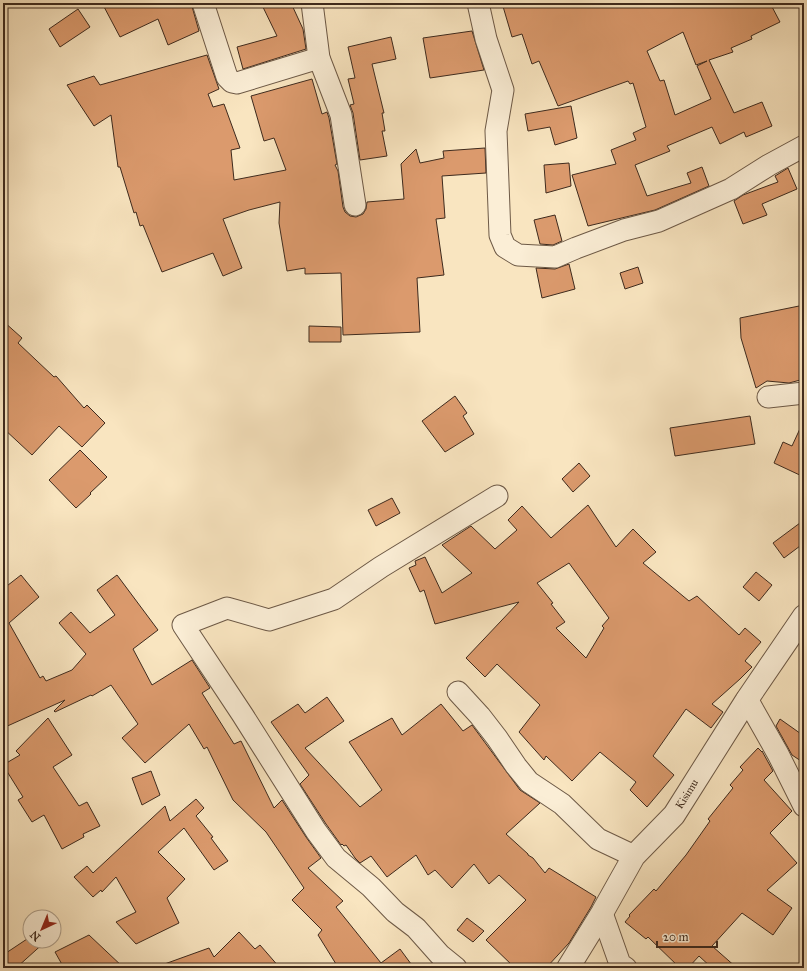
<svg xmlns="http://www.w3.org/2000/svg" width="807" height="971" font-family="'IM FELL Great Primer',serif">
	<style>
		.building { fill: #db9a6d; stroke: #3e2a1d; fill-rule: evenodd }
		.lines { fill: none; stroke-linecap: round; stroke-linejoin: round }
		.minor-casing { stroke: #6d5946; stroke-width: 23 }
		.tertiary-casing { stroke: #6d5946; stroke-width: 24 }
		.minor { stroke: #fbeed6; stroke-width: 21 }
		.tertiary { stroke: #fbeed6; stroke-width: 22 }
		.labels { text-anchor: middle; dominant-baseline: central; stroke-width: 3.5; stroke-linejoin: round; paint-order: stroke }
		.street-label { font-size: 11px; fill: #3e2a1d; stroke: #fbeed6 }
	</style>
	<rect width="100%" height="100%" fill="#f9e5c0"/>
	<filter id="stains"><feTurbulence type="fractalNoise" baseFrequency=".005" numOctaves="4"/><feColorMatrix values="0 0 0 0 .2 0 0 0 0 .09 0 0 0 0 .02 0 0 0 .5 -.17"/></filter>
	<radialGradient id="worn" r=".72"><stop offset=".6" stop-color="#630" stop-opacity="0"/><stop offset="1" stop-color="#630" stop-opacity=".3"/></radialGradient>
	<!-- building -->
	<g class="building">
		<path d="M102 3H191L199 31 168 45 158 19 120 37Z"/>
		<path d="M261 3H291L303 29 306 49 243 69 237 47 277 36Z"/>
		<path d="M502 3H770L780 22 751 36 752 39 731 48 733 52 709 60 734 113 762 102 772 126 746 137 744 132 720 144 712 127 667 146 670 151 635 165 647 196 691 183 687 173 702 167 709 186 655 210 588 226 572 175 616 164 611 150 636 140 633 133 646 127 633 83 630 84 628 81 558 106 539 61 532 64 522 34 512 37ZM683 32 696 65 707 61 697 66 711 99 675 115 664 80 660 81 647 51Z"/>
		<path d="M78 9 90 27 60 47 49 29Z"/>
		<path d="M472 31 484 70 430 78 423 38Z"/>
		<path d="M391 37 396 59 372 64 384 113H382L385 131H382L387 156 360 160 353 113 350 105 354 104 348 79 355 78 348 47Z"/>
		<path d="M207 55 219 89 208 94 213 107 224 104 240 148 231 150 234 180 286 170 274 138 264 141 251 96 312 79 322 114 327 112 329 118 337 164 335 165 338 171 343 207 345 212 350 216 356 217 363 214 366 209 367 202 404 199 401 164 416 149 420 163 444 158 443 151 485 148 486 173 442 176 445 218 436 219 444 275 417 278 420 332 343 335 341 273 305 274V268L287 271 279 223 280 202 249 210 223 219 242 268 223 276 213 253 162 272 143 225 140 226 136 212 134 213 120 167H118L111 115 94 126 67 85 94 76 100 85Z"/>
		<path d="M571 106 577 138 555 145 550 127 528 131 525 114Z"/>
		<path d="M569 163 571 186 546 193 544 165Z"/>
		<path d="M788 168 797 189 762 204 767 215 743 224 734 201 743 195 778 182 775 176Z"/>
		<path d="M555 215 562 241 553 245 540 244 534 220Z"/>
		<path d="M569 264 575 289 542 298 536 268 555 269Z"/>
		<path d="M638 267 643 283 625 289 620 273Z"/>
		<path d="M804 305V379L789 383 767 381 756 388 741 338 740 318Z"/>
		<path d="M3 321 22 338 18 343 54 377 56 376 84 408 87 405 105 423 82 447 59 426 32 455 3 428Z"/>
		<path d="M309 326 341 327V342H309Z"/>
		<path d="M455 396 467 413 463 416 474 434 445 452 422 421Z"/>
		<path d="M750 416 755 444 675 456 670 428Z"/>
		<path d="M804 420V477L774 463 783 442 792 446Z"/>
		<path d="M80 450 107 477 90 493 91 494 76 508 49 480Z"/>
		<path d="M579 463 590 476 573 492 562 479Z"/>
		<path d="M392 498 400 513 376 526 368 510Z"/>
		<path d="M588 505 616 547 633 529 656 552 643 563 689 601 697 596 739 635 745 628 761 642 745 661 752 667 740 679 712 704 723 712 711 728 686 709 653 756 674 775 647 807 630 790 636 782 600 752 572 781 546 756 544 760 519 732 540 705 497 664 485 677 466 658 519 602 435 624 424 590 420 592 409 568 416 565 415 561 425 557 442 593 472 573 442 545 471 526 495 549 517 530 508 520 522 506 551 538ZM569 563 609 618 602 626 604 628 586 658 556 628 565 622 551 604 553 603 537 583Z"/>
		<path d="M804 520V543L784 558 773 543Z"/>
		<path d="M756 572 772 585 759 601 743 587Z"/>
		<path d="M21 575 39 597 9 623 40 678 43 676 46 681 72 670 86 654 59 623 71 612 90 633 115 615 97 590 117 575 158 630 133 649 152 685 192 660 210 688 202 693 234 744 241 741 274 808 282 800 306 837 321 858 308 868 343 901 336 907 381 963 400 949 414 968H341L336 964 318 935 322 930 292 900 304 888 266 832 233 800 207 747 204 749 189 724 145 763 122 738 138 724 111 685 92 696 91 695 55 712 54 711 65 700 3 728V589Z"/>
		<path d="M327 697 344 721 305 748 360 807 382 790 349 742 392 718 402 735 441 704 463 731 472 725 520 790 540 803 506 834 528 854V855L533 858 545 873 549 868 596 897 591 907 569 943 546 968H515L486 940 526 900 499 875 489 884 474 864 452 888 435 870 428 875 416 855 387 877 371 856 360 863 355 858 346 845 344 846 342 844 341 845 326 824 300 784 309 775 271 722 298 704 305 713Z"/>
		<path d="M48 718 72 755 53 767 79 806 87 802 100 826 83 834 84 837 62 849 44 815 32 822 18 800 23 797 3 765 20 755 16 751Z"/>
		<path d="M780 719 804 736V763L792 755 776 726Z"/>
		<path d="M758 748 762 752V751L773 771 764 780 792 811 770 833 797 863 767 890 792 908 773 935 742 913 712 946 737 968H712L699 956 688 968H680L648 937 646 939 625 922 630 916 629 915 654 889 656 891 686 855 710 821 708 819 733 788 730 785 743 770 740 767Z"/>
		<path d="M151 771 160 795 142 805 132 778Z"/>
		<path d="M196 799 204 808 196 816 213 837 211 838 228 861 214 870 184 828 158 852 185 879 167 898 179 923 136 944 116 922 136 912 116 877 102 892 101 890 93 897 74 877 87 866 93 873 165 806 170 821Z"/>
		<path d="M467 918 484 931 473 942 457 930Z"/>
		<path d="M239 932 255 949 260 945 280 968H159V966L209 948 214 957Z"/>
		<path d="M89 935 124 968H64L55 952Z"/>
		<path d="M30 937V941H46L16 968H3V955Z"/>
	</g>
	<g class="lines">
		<!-- minor casing -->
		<g class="minor-casing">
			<g id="minor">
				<path d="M203 3 227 77 232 82 237 83 319 58"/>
				<path d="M312 3 319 58 341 115 355 205"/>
				<path d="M478 3 486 39 503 90 496 131 500 235 505 247 518 255 555 257 576 248 624 230 659 221 731 189 769 165 804 146"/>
				<path d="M768 397 804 393"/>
				<path d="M458 692 480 716 497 738 516 766 529 782 562 804 598 839 634 856"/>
				<path d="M747 699 778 754 804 806"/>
				<path d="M602 913 620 964 626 968"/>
				<path d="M456 968 440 955 416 928 395 912 371 887 336 858 316 831 242 714 183 625 227 608 269 620 334 599 381 567 497 496"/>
			</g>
		</g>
		<!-- tertiary casing -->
		<g class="tertiary-casing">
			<path id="tertiary" d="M568 968 602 913 634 856 674 815 746 701 804 616"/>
		</g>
		<!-- minor -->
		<use href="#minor" class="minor"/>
		<!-- tertiary -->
		<use href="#tertiary" class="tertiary"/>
	</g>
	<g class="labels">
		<!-- street labels -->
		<g class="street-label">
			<text transform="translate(687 794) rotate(-58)">Kisimu</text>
		</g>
	</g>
	<!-- margin -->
	<rect width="807" height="971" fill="none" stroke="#f9e5c0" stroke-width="16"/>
	<rect x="4" y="4" width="799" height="963" fill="none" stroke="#3e2a1d" stroke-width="2"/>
	<rect x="8" y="8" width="791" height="955" fill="none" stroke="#3e2a1d"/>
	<!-- north arrow -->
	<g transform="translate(42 929) rotate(224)"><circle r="19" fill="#fbeed6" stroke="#afa08c"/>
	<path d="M0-3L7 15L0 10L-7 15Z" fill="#8f2418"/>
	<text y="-6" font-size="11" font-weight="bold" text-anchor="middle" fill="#3e2a1d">N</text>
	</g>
	<!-- scale -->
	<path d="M657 941v6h60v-6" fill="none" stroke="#3e2a1d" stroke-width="2"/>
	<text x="663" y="941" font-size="12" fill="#3e2a1d" stroke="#fbeed6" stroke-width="3" paint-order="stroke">20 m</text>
	<rect width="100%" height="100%" filter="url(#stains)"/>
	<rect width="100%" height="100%" fill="url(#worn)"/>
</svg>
